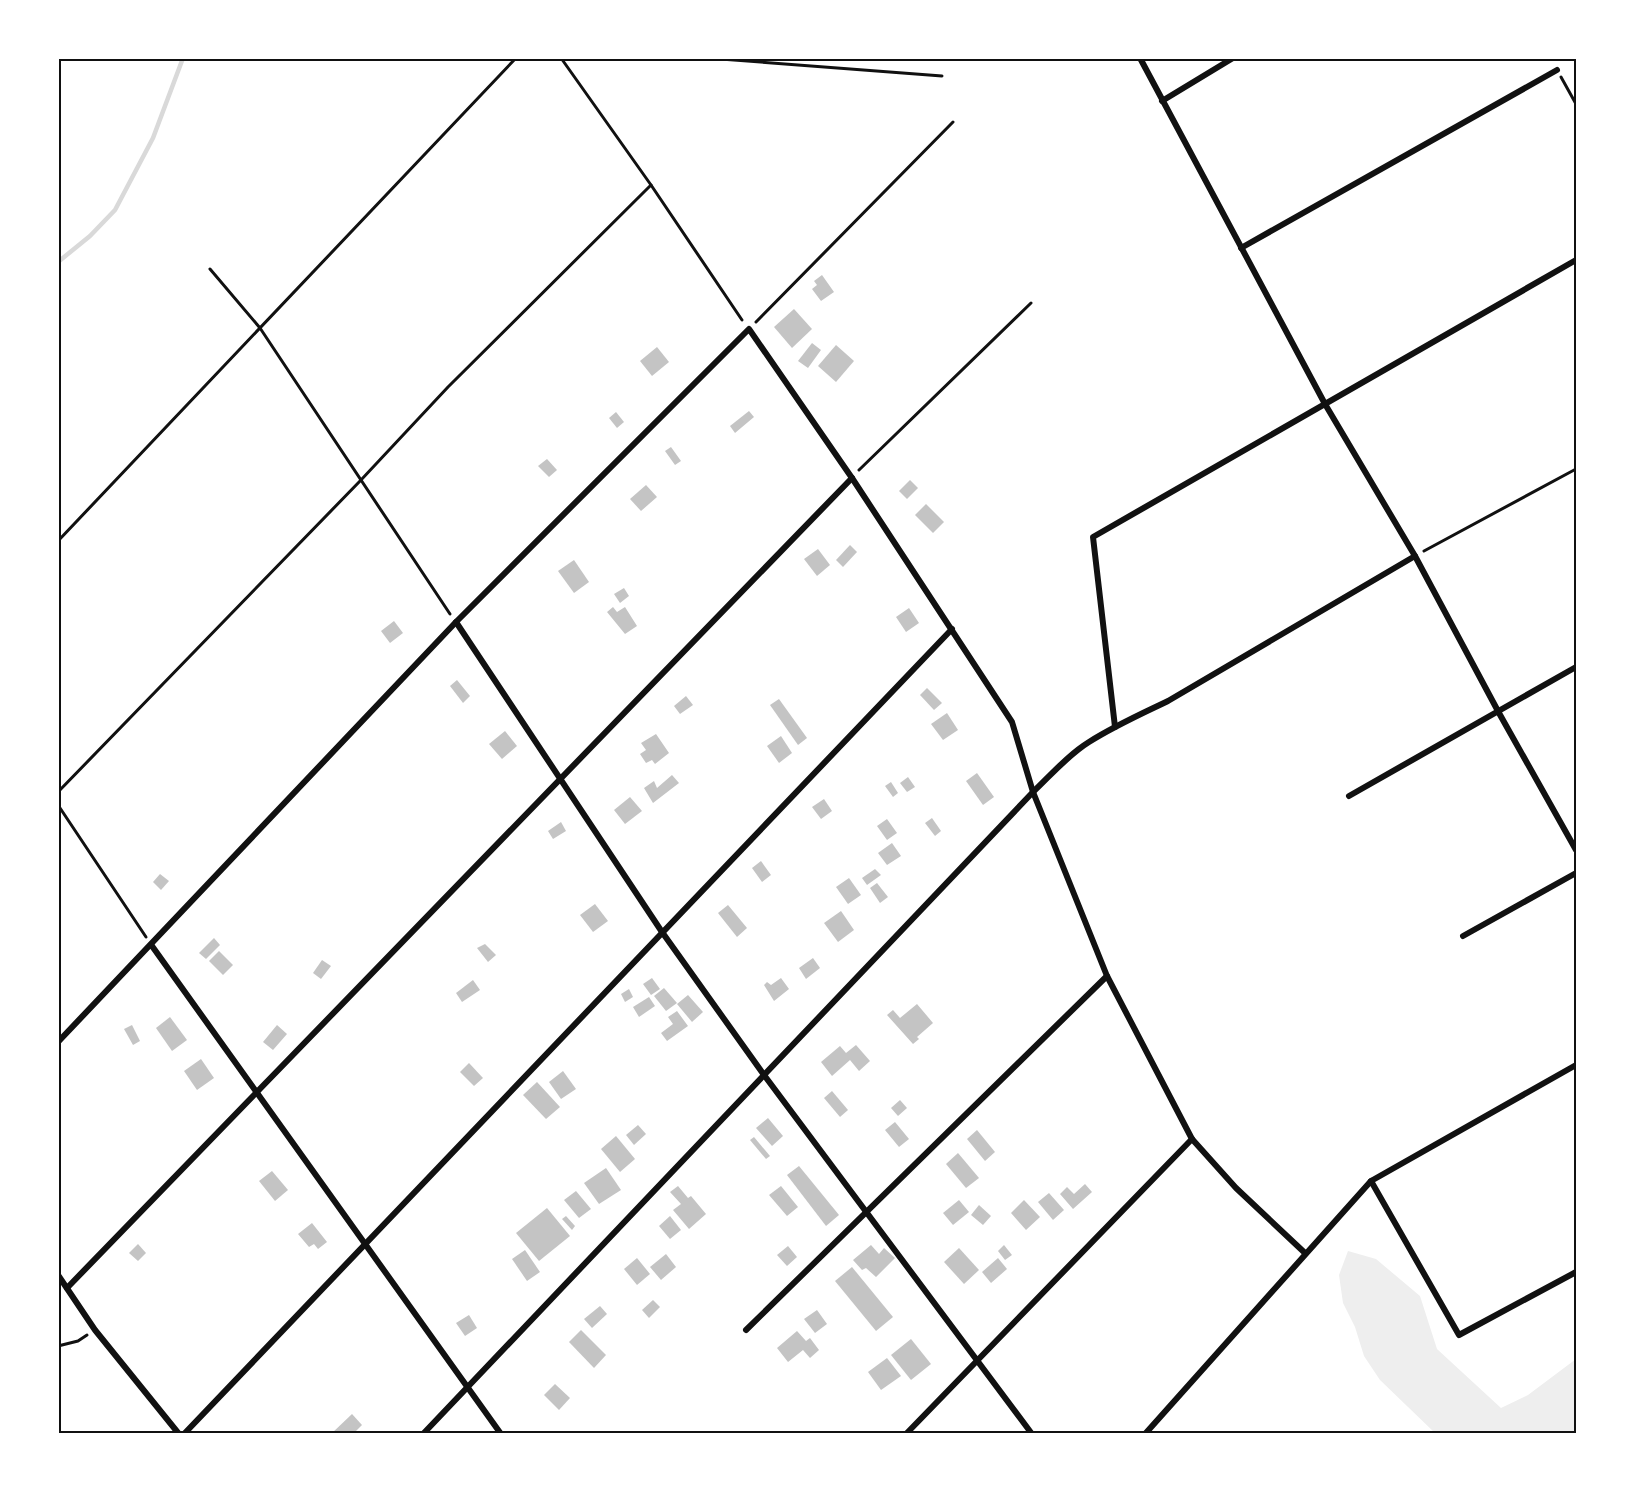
<svg xmlns="http://www.w3.org/2000/svg" width="1635" height="1492" font-family="'Noto Sans',sans-serif">
	<style>
		.green { fill: #eee }
		.lines { fill: none; stroke-linecap: round; stroke-linejoin: round }
		.stream { stroke: #d9d9d9; stroke-width: 4.5 }
		.building { fill: #c4c4c4 }
		.path { stroke: #111; stroke-width: 3 }
		.minor { stroke: #111; stroke-width: 6 }
		.neatline { fill: none; stroke: #111; stroke-width: 2 }
	</style>
	<rect width="100%" height="100%" fill="#fff"/>
	<!-- green -->
	<path class="green" d="M1348 1251 1376 1259 1420 1296 1437 1349 1501 1408 1528 1395 1576 1359V1433H1435L1380 1380 1364 1356 1355 1327 1343 1303 1339 1275Z"/>
	<g class="lines">
		<!-- stream -->
		<path class="stream" d="M58 262 90 236 115 210 153 138 183 58"/>
	</g>
	<!-- building -->
	<g class="building">
		<path d="M822 275 834 292 821 301 812 289 817 285 814 281Z"/>
		<path d="M794 309 812 329 792 348 774 327Z"/>
		<path d="M812 343 821 350 808 368 798 361Z"/>
		<path d="M836 345 854 361 836 382 818 366Z"/>
		<path d="M657 347 669 362 652 376 640 361Z"/>
		<path d="M749 411 754 417 735 433 730 426Z"/>
		<path d="M616 412 624 422 617 428 609 418Z"/>
		<path d="M671 447 681 461 675 465 665 451Z"/>
		<path d="M547 459 557 470 549 477 538 466Z"/>
		<path d="M910 480 918 488 907 499 899 491Z"/>
		<path d="M646 485 657 497 641 511 630 499Z"/>
		<path d="M926 504 944 522 933 533 915 515Z"/>
		<path d="M850 545 857 552 843 567 836 560Z"/>
		<path d="M818 549 830 565 817 576 804 559Z"/>
		<path d="M574 560 589 582 574 593 558 571Z"/>
		<path d="M624 588 629 596 620 603 614 594Z"/>
		<path d="M613 607 617 612 625 607 637 626 625 634 607 612Z"/>
		<path d="M909 608 919 623 906 632 896 617Z"/>
		<path d="M394 621 403 633 390 643 381 631Z"/>
		<path d="M457 680 470 696 463 703 450 686Z"/>
		<path d="M927 688 942 703 934 710 920 695Z"/>
		<path d="M686 696 693 705 680 714 674 706Z"/>
		<path d="M779 699 807 738 798 745 770 705Z"/>
		<path d="M947 713 958 730 943 740 931 724Z"/>
		<path d="M505 731 517 746 502 759 489 744Z"/>
		<path d="M656 734 669 753 655 764 652 760 646 763 640 754 646 750 641 743Z"/>
		<path d="M781 736 792 753 779 763 767 746Z"/>
		<path d="M977 773 994 797 983 805 966 781Z"/>
		<path d="M672 775 679 783 653 803 644 788 654 781 657 788Z"/>
		<path d="M908 777 915 787 907 792 900 783Z"/>
		<path d="M891 782 898 793 893 797 885 786Z"/>
		<path d="M630 797 642 811 625 824 614 810Z"/>
		<path d="M824 799 832 811 821 819 812 807Z"/>
		<path d="M932 818 941 831 935 836 925 823Z"/>
		<path d="M887 819 897 833 887 840 877 826Z"/>
		<path d="M561 822 566 831 553 839 548 831Z"/>
		<path d="M892 843 901 856 887 865 878 853Z"/>
		<path d="M761 861 771 875 762 882 752 868Z"/>
		<path d="M875 869 881 875 867 885 862 878Z"/>
		<path d="M160 874 169 881 161 890 153 882Z"/>
		<path d="M849 878 861 895 848 904 836 887Z"/>
		<path d="M877 883 888 897 880 903 870 888Z"/>
		<path d="M595 904 608 921 593 932 580 915Z"/>
		<path d="M728 905 747 928 737 937 718 913Z"/>
		<path d="M841 911 854 930 838 942 824 923Z"/>
		<path d="M214 938 220 945 206 959 199 953Z"/>
		<path d="M485 944 496 955 488 962 477 948Z"/>
		<path d="M219 951 233 965 223 975 209 961Z"/>
		<path d="M813 958 820 968 806 979 799 968Z"/>
		<path d="M322 960 331 966 321 979 313 973Z"/>
		<path d="M652 978 660 989 651 995 643 984Z"/>
		<path d="M781 978 789 989 774 1001 764 985 767 982 771 985Z"/>
		<path d="M473 980 480 990 462 1002 456 993Z"/>
		<path d="M664 988 677 1003 666 1011 654 996Z"/>
		<path d="M629 989 633 997 625 1002 621 994Z"/>
		<path d="M688 995 703 1012 692 1022 677 1004Z"/>
		<path d="M649 997 655 1006 639 1017 633 1007Z"/>
		<path d="M917 1004 933 1023 917 1037 919 1039 913 1044 887 1015 893 1010 900 1018Z"/>
		<path d="M677 1011 688 1026 667 1041 661 1033 673 1024 668 1017Z"/>
		<path d="M170 1017 187 1040 172 1051 156 1028Z"/>
		<path d="M132 1025 140 1041 133 1045 124 1029Z"/>
		<path d="M277 1025 287 1034 273 1050 263 1042Z"/>
		<path d="M856 1045 870 1061 859 1071 850 1060 832 1076 821 1062 840 1046 846 1053Z"/>
		<path d="M201 1059 214 1078 197 1090 184 1071Z"/>
		<path d="M469 1063 483 1078 474 1086 460 1072Z"/>
		<path d="M563 1071 576 1089 561 1099 549 1082Z"/>
		<path d="M537 1082 560 1107 546 1119 523 1095Z"/>
		<path d="M832 1091 848 1110 840 1117 824 1098Z"/>
		<path d="M900 1100 907 1108 898 1116 891 1108Z"/>
		<path d="M768 1118 783 1136 772 1146 756 1128Z"/>
		<path d="M895 1122 909 1139 899 1147 885 1130Z"/>
		<path d="M638 1125 646 1134 634 1145 626 1135Z"/>
		<path d="M977 1130 995 1152 985 1161 967 1139Z"/>
		<path d="M616 1136 635 1159 620 1172 601 1149Z"/>
		<path d="M754 1137 770 1156 766 1159 750 1140Z"/>
		<path d="M958 1153 979 1178 966 1188 946 1164Z"/>
		<path d="M799 1166 839 1215 826 1226 787 1175Z"/>
		<path d="M606 1168 621 1190 599 1204 584 1183Z"/>
		<path d="M272 1171 288 1190 275 1201 259 1181Z"/>
		<path d="M1085 1184 1092 1192 1073 1209 1060 1194 1067 1187 1074 1194Z"/>
		<path d="M678 1186 688 1198 691 1196 706 1214 689 1229 673 1210 681 1204 670 1192Z"/>
		<path d="M781 1186 798 1207 787 1216 769 1195Z"/>
		<path d="M576 1191 591 1209 579 1218 564 1200Z"/>
		<path d="M1049 1193 1064 1210 1053 1220 1038 1202Z"/>
		<path d="M959 1200 969 1212 953 1225 943 1213Z"/>
		<path d="M1024 1200 1040 1217 1026 1230 1011 1213Z"/>
		<path d="M979 1205 991 1216 983 1225 971 1215Z"/>
		<path d="M547 1208 570 1236 539 1261 516 1233Z"/>
		<path d="M566 1216 575 1226 572 1230 562 1219Z"/>
		<path d="M670 1216 681 1230 670 1239 659 1226Z"/>
		<path d="M312 1223 327 1242 318 1249 314 1244 309 1247 298 1234Z"/>
		<path d="M138 1244 146 1253 138 1261 129 1253Z"/>
		<path d="M871 1245 879 1254 884 1248 895 1258 876 1277 866 1268 862 1270 853 1260Z"/>
		<path d="M1004 1245 1012 1255 1005 1260 998 1251Z"/>
		<path d="M788 1246 797 1257 787 1266 777 1255Z"/>
		<path d="M959 1248 979 1270 964 1284 944 1262Z"/>
		<path d="M525 1250 540 1272 527 1281 512 1259Z"/>
		<path d="M666 1254 676 1267 661 1280 650 1267Z"/>
		<path d="M637 1258 650 1274 637 1285 624 1269Z"/>
		<path d="M998 1258 1007 1269 991 1283 982 1272Z"/>
		<path d="M852 1267 893 1317 876 1331 835 1281Z"/>
		<path d="M653 1300 660 1307 649 1318 642 1310Z"/>
		<path d="M600 1306 607 1314 592 1328 584 1319Z"/>
		<path d="M817 1310 827 1324 815 1333 804 1319Z"/>
		<path d="M469 1315 477 1328 465 1336 456 1323Z"/>
		<path d="M581 1330 606 1355 594 1368 569 1342Z"/>
		<path d="M797 1331 806 1341 810 1338 819 1350 810 1358 803 1350 788 1362 777 1348Z"/>
		<path d="M911 1339 931 1364 911 1380 891 1355Z"/>
		<path d="M887 1358 901 1376 881 1390 868 1372Z"/>
		<path d="M555 1384 570 1398 559 1410 544 1395Z"/>
		<path d="M352 1414 362 1425 353 1434H331Z"/>
	</g>
	<g class="lines">
		<!-- path -->
		<g class="path">
			<path d="M561 58 651 185 742 320"/>
			<path d="M707 58 942 76"/>
			<path d="M1561 77 1576 104"/>
			<path d="M210 269 260 328 450 614"/>
			<path d="M756 322 953 122"/>
			<path d="M859 470 1031 303"/>
			<path d="M58 541 516 58"/>
			<path d="M1424 551 1576 469"/>
			<path d="M58 792 361 480 448 387 651 185"/>
			<path d="M58 805 146 937"/>
			<path d="M58 1346 78 1341 87 1335"/>
		</g>
		<!-- minor -->
		<g class="minor">
			<path d="M1140 58 1325 404 1415 556 1499 713 1576 850"/>
			<path d="M1162 101 1233 58"/>
			<path d="M1241 248 1557 70"/>
			<path d="M456 622 662 932 764 1075 1032 1434"/>
			<path d="M1115 727 1093 537 1576 260"/>
			<path d="M1349 796 1576 667"/>
			<path d="M1463 936 1576 873"/>
			<path d="M152 946 501 1434"/>
			<path d="M58 1042 456 622 749 329 852 478 1012 722 1033 792 1107 976 1192 1139 1236 1188 1305 1253"/>
			<path d="M1371 1181 1459 1335 1576 1272"/>
			<path d="M58 1275 95 1330 179 1434"/>
			<path d="M67 1288 852 478"/>
			<path d="M746 1330 1107 976"/>
			<path d="M184 1434 952 629"/>
			<path d="M423 1434 1033 792C1051 775 1068 755 1089 742 1114 726 1141 714 1168 701L1415 556"/>
			<path d="M906 1434 1192 1139"/>
			<path d="M1145 1434 1371 1181 1576 1065"/>
		</g>
	</g>
	<!-- border -->
	<rect width="1635" height="1492" fill="none" stroke="#ffffff" stroke-width="120"/>
	<rect x="60" y="60" width="1515" height="1372" class="neatline"/>
</svg>
